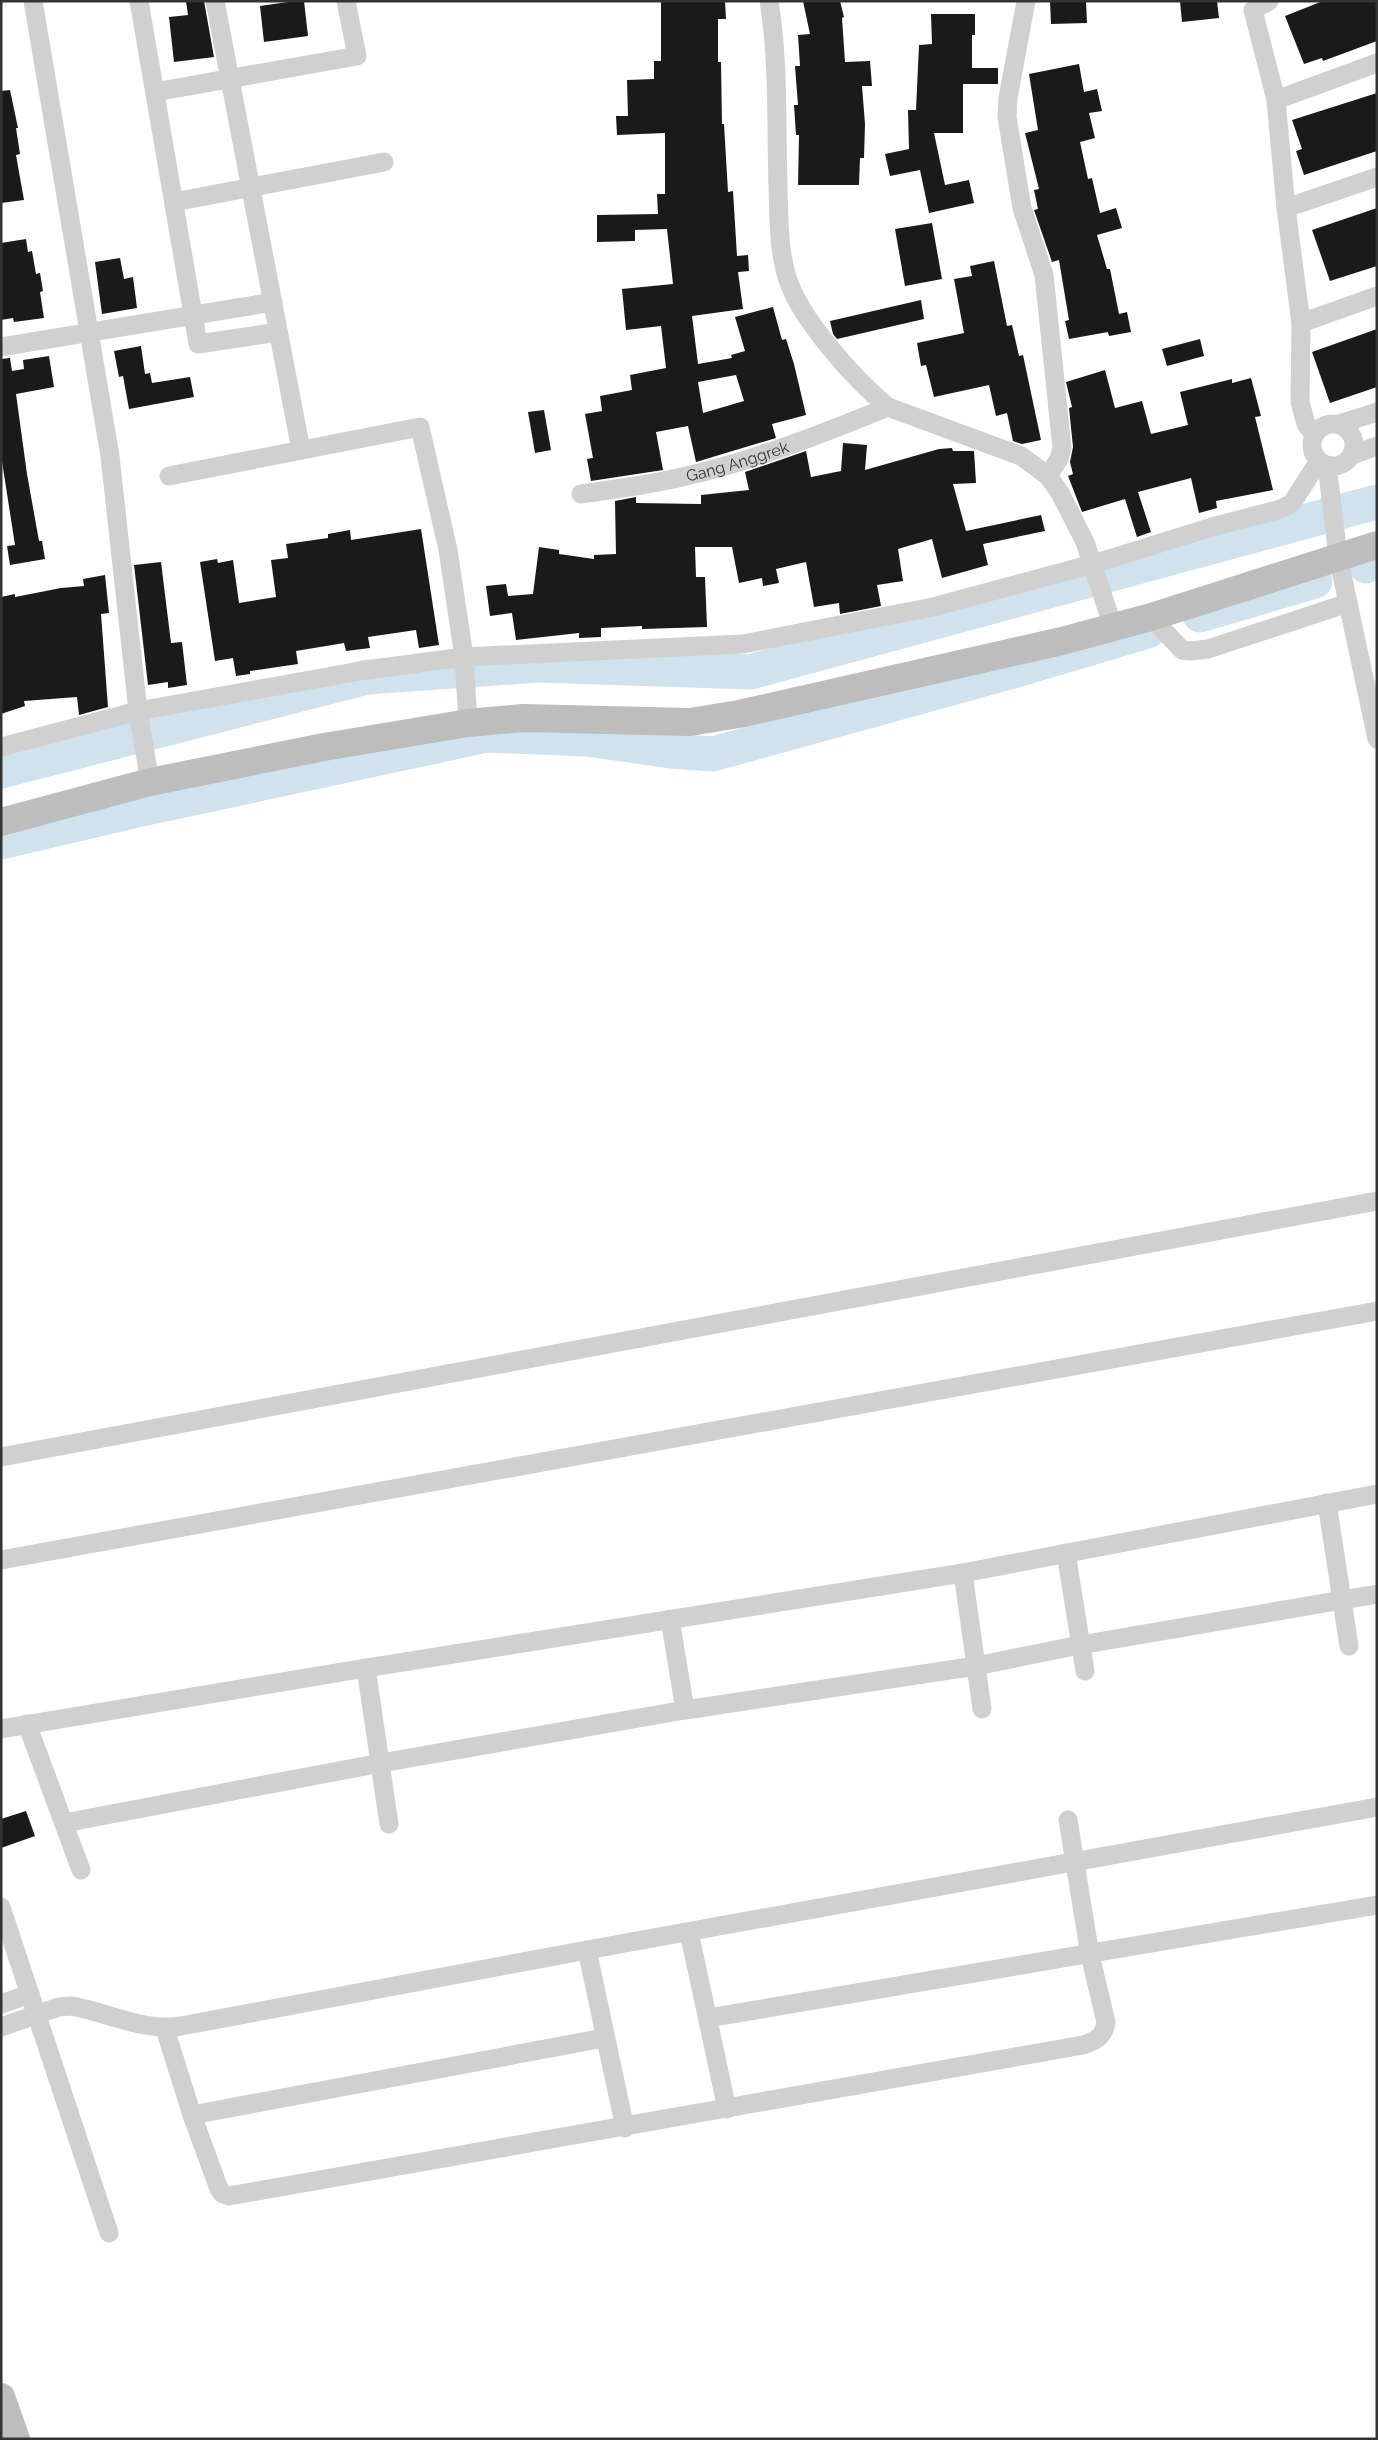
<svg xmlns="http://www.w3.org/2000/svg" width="1378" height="2440" font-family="Raleway,sans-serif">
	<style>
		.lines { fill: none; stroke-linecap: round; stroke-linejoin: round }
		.river { stroke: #cfe2ee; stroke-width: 35 }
		.building { fill: #1a1a1a; fill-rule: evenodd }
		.street { stroke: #d0d0d0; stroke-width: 19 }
		.secondary { stroke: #bdbdbd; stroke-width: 28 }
		.labels { text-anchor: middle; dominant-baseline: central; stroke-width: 5; stroke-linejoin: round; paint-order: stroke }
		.street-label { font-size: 16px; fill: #333; stroke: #fff }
	</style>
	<rect width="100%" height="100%" fill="#fff"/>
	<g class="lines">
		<!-- river -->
		<g class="river">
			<path d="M1366 566 1377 562"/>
			<path d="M1200 615 1315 581"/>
			<path d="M1 771 367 677 538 665 750 672 1377 502"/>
			<path d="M1 842 137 810 487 735 587 739 671 751 713 754 1027 667 1148 631"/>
		</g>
	</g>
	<!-- building -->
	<g class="building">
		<path d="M186 1H204L214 57 174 62 169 17 188 15Z"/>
		<path d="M295 1H304L308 36 264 42 260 6Z"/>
		<path d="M661 1H725L726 19H718V62H721L722 124H724L728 192 733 191 737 256 748 255 749 271 738 272 743 309 692 316 698 364 732 358 731 355 745 351 735 317 773 307 782 340 786 339 794 364 806 415 772 424 776 438 696 462 688 426 656 432 663 470 591 481 587 459 593 458 585 414 602 411 600 396 632 390 630 375 666 368 661 326 626 330 622 289 673 284 667 229 635 230V241L597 242V215L658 214 657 194H665V133L617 135 616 116H628L627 80 654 79V61H661ZM736 375 744 401 703 413 698 382Z"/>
		<path d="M803 1H840L844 17 842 18 845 62 870 61 872 86H862L865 124 864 158H860L859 185H798L799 135H796L794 105H798L795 66H800L798 35 810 34Z"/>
		<path d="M1050 1H1086L1087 23 1051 24Z"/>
		<path d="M1180 1H1217L1219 18 1182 22Z"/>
		<path d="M1323 1H1377V41L1323 61 1322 58 1304 64 1285 16Z"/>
		<path d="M931 14H975V35H972V68H998V84H963V133H934L945 185 969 180 974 203 929 213 920 170 890 176 885 154 909 149 908 110H916L919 45 932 44Z"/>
		<path d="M1079 64 1084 92 1097 89 1102 111 1089 113 1095 138 1080 142 1088 179 1092 178 1100 213 1116 208 1122 228 1097 235 1107 269H1110L1119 314 1127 312 1131 332 1109 336 1108 332 1069 339 1065 321 1069 320 1059 260 1052 262 1034 210 1038 209 1034 190 1039 189 1025 133 1038 130 1029 74Z"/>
		<path d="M10 90 18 128H16L20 154 16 155 24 200 1 203V91Z"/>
		<path d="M1377 93V151L1304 175 1296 151 1302 149 1292 120Z"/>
		<path d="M1377 208V266L1330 281 1312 230Z"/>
		<path d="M932 223 942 279 905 286 895 229Z"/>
		<path d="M26 239 28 252 32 251 36 274 40 273 43 291 40 292 44 318 14 322 13 318 1 320V243Z"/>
		<path d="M120 258 124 279 133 277 137 308 102 314 95 262Z"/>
		<path d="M994 261 1007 326 1012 325 1019 356 1023 355 1041 440 1022 444 1013 441 1007 413 996 416 989 385 934 397 926 365 921 366 917 343 964 333 954 279 972 276 970 266Z"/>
		<path d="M921 300 924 319 837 339 833 334 830 321Z"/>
		<path d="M1377 329V387L1330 403 1312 352Z"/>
		<path d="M1200 339 1204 356 1167 366 1162 349Z"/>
		<path d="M141 346 145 374 150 373 152 383 190 377 194 397 129 409 123 376 119 377 114 351Z"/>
		<path d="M49 356 54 387 16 394 27 474 39 541H42L45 559 10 565 7 546 15 545 1 455V359L10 358 12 371 24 369 23 360Z"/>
		<path d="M1105 370 1115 408 1142 401 1151 434 1188 425 1180 392 1232 379V383L1251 378 1261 416 1255 417 1273 490 1216 501 1217 508 1199 513 1191 478 1138 492 1151 532 1137 537 1125 499 1082 512 1068 476 1073 474 1070 462 1073 447 1069 408 1072 407 1066 382Z"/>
		<path d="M544 410 551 450 535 453 528 412Z"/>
		<path d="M843 443 867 445 865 470 939 449 952 448 953 451H974L976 483 953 484 966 531 1041 515 1045 531 983 544 988 565 942 578 932 539 898 549 903 581 877 585 881 606 840 614 839 603 814 607 806 562 776 569 779 583 763 586 762 578 739 583 732 547H695L696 577H705L707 627 642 629V626L601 628V637L579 638V633L516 640 512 613 490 616 486 586 506 584 508 596 533 594 539 547 559 550V554L594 559V555L616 554 615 501 636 497V503L701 504V495L749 490 745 472 806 451 811 477 841 471Z"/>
		<path d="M421 529 439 645 419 648 416 630 368 637 370 648 346 651 344 643 296 651 298 664 250 671V674L236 676 233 658 215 661 200 562 217 559 218 563 233 560 239 603 276 597 271 560 288 558 286 544 328 538V534L350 530 351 540Z"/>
		<path d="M161 562 171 643 182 642 187 685 168 688V682L148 685 134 565Z"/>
		<path d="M105 575 109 613 101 614 108 707 79 715 77 697 24 701 25 706 1 714V597L15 594V597L61 588 84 586 83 579Z"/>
		<path d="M26 1811 35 1836 1 1848V1819Z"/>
	</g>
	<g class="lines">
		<!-- street -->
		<g class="street">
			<path d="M33 1 110 456 138 711 150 782"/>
			<path d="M139 1 198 344 278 332"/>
			<path d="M215 1 301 450"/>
			<path d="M769 1C779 62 776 125 778 186 779 216 778 248 787 277 799 318 855 380 888 407L1021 456 1048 476 1060 493 1085 542 1113 627"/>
			<path d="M1026 1 1008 98 1007 117 1022 208 1044 275 1062 448 1059 459 1048 476"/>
			<path d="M1269 1 1253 10 1276 100 1286 208 1301 323 1300 402 1306 424 1314 434"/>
			<path d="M155 92 357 56 346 1"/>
			<path d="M1276 100 1377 63"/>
			<path d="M174 202 384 162"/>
			<path d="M1286 208 1377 177"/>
			<path d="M1301 323 1377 296"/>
			<path d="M1 347 273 302"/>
			<circle cx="1333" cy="445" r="21"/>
			<path d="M1339 424 1377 412"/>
			<path d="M1352 455 1377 446"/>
			<path d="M1327 465 1338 556 1377 739"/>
			<path d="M169 476 420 427 448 550 464 657 468 723"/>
			<path id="s1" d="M581 494C615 489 649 485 682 477 753 461 822 434 888 407"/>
			<path d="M1151 617 1182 650 1190 651 1208 649 1348 603"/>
			<path d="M1 747 138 711 366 670 464 657 743 644 933 607 1093 564 1212 527 1281 509 1292 503 1319 461"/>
			<path d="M1 1457 1377 1201"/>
			<path d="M1327 1503 1349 1646"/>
			<path d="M1066 1553 1085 1671"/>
			<path d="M1 1560 1377 1311"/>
			<path d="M963 1573 982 1709"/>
			<path d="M670 1619 685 1710"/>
			<path d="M366 1668 389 1824"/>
			<path d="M27 1724 81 1870"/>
			<path d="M1 1729 366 1668 963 1573 1377 1494"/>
			<path d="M64 1823 381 1763 685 1710 976 1666 1080 1645 1377 1594"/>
			<path d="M1 1907 109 2233"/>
			<path d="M689 1932 727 2109"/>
			<path d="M587 1950 625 2128"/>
			<path d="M1 2004 30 1994"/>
			<path d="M708 2018 1377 1905"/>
			<path d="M1 2027 59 2007 71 2006C108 2012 143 2032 181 2026L587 1950 1377 1807"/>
			<path d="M165 2029 192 2115 219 2189 223 2194 229 2196 1083 2045C1096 2041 1104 2036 1106 2022L1090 1955 1068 1820"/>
			<path d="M192 2115 604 2038"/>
		</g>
		<!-- secondary -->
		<g class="secondary">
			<path d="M1 822 150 782 324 747 468 723 523 718 690 722 739 714 1062 641 1151 617 1377 545"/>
			<path d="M1 2397 16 2439"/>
		</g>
	</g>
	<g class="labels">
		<!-- street labels -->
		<g class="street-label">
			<text stroke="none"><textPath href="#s1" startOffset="160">Gang Anggrek</textPath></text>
		</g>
	</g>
	<!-- border -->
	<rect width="1378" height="2440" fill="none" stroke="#333333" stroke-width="5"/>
</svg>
